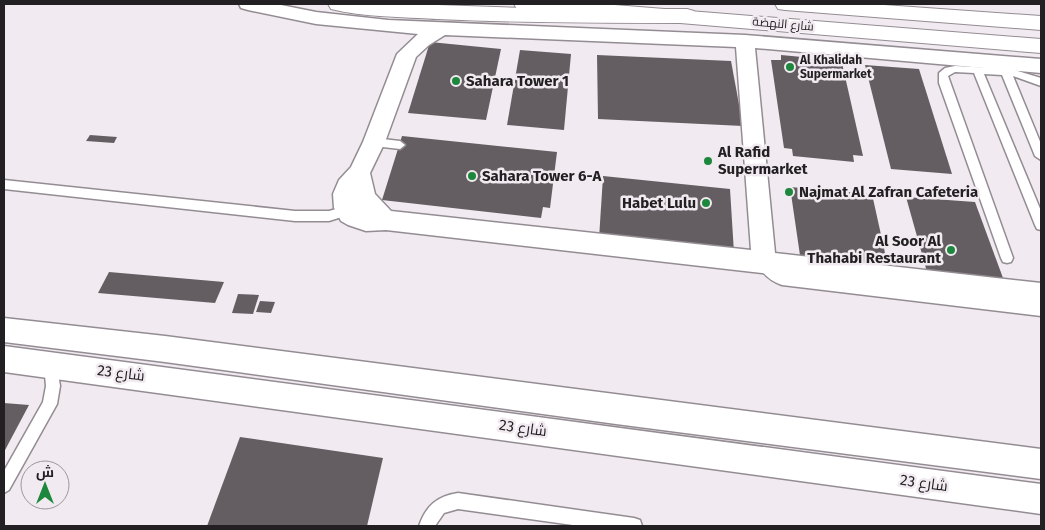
<svg xmlns="http://www.w3.org/2000/svg" width="1045" height="530" font-family="'Fira Sans',Cairo,sans-serif">
	<style>
		.building { fill: #645e63 }
		.lines { fill: none; stroke-linecap: round; stroke-linejoin: round }
		.lane-casing { stroke: #938d93; stroke-width: 3 }
		.street-casing { stroke: #938d93; stroke-width: 3 }
		.secondary-casing { stroke: #938d93; stroke-width: 2 }
		.highway-casing { stroke: #938d93; stroke-width: 2 }
		.lane { fill: #fff; fill-rule: evenodd }
		.street { fill: #fff; fill-rule: evenodd }
		.secondary { fill: #fff; fill-rule: evenodd }
		.highway { fill: #fff; fill-rule: evenodd }
		.poi-dot { fill: #1d873d; stroke: #f1eaf0; stroke-width: 2 }
		.labels { text-anchor: middle; dominant-baseline: central; stroke-width: 5; stroke-linejoin: round; paint-order: stroke }
		.far-street-label { font-size: 12px; fill: #222022; stroke: #f1eaf0 }
		.far-poi-label { font-size: 12px; font-weight: bold; fill: #222022; stroke: #f1eaf0; text-anchor: start }
		.poi-label { font-size: 15px; font-weight: bold; fill: #222022; stroke: #f1eaf0; text-anchor: start }
		.street-label { font-size: 15px; fill: #222022; stroke: #f1eaf0 }
	</style>
	<rect width="100%" height="100%" fill="#f1eaf0"/>
	<!-- building -->
	<g class="building">
		<path d="M430 42 501 49 486 120 408 113Z"/>
		<path d="M520 50 571 54 564 130 507 125Z"/>
		<path d="M597 55 731 61 743 126 598 119Z"/>
		<path d="M781 55 834 60 835 62 842 63 863 156 853 155 854 162 793 156 792 149 784 148 771 60H781Z"/>
		<path d="M865 65 919 69 952 174 891 169Z"/>
		<path d="M90 135 117 137 114 143 86 141Z"/>
		<path d="M402 136 557 152 550 208 543 207 541 218 382 200Z"/>
		<path d="M603 176 730 189 734 253 599 239Z"/>
		<path d="M790 187 872 194 889 271 801 262Z"/>
		<path d="M906 197 975 202 1003 278 927 272Z"/>
		<path d="M109 272 224 282 215 303 98 293Z"/>
		<path d="M238 294 259 295 253 314 232 313Z"/>
		<path d="M260 301 275 302 271 313 256 312Z"/>
		<path d="M4 403 29 405 4 452Z"/>
		<path d="M240 437 383 458 367 526H207Z"/>
	</g>
	<g class="lines">
		<!-- lane casing -->
		<g class="lane-casing">
			<g id="lane">
				<path d="M955 66 1011 69 1041 78V86L1013 76 1041 144V160L1035 156 1002 75 984 74 1041 211V230L1037 229 1035 225 974 73 955 72 948 76 1013 258 1011 262 1007 263 1003 262 1001 258 939 83V73L945 68Z"/>
				<path d="M374 138 400 141 405 145 400 149 374 146 369 142Z"/>
				<path d="M4 180 295 211H329L347 206 351 208 353 211 351 214 329 221H295L4 189Z"/>
				<path d="M764 259 784 274 1041 304V316L782 285C771 281 763 275 758 264L760 260Z"/>
				<path d="M51 358 56 360 60 386 57 404 9 490 4 493V471L43 402 46 386 44 365 46 360Z"/>
				<path d="M458 493 634 518 640 520 642 526H580L458 509 444 513 435 526H419C426 506 437 496 458 493Z"/>
			</g>
		</g>
		<!-- street casing -->
		<g class="street-casing">
			<g id="street">
				<path d="M239 4H276L316 12 388 20 745 35 1041 59V73L755 48 775 253 1041 283V305L386 230 366 231 348 225 341 221 334 208 333 194 339 180 351 167 363 142 397 54 418 34 316 24 248 10 241 8ZM445 35 736 47 751 250 391 211 375 194 370 173 385 142 416 57 429 45Z"/>
				<path d="M4 318 165 336 1041 449V479L616 424 165 362 4 342Z"/>
				<path d="M4 346 1041 484V514L4 372Z"/>
			</g>
		</g>
		<!-- secondary casing -->
		<g class="secondary-casing">
			<g id="secondary">
				<path d="M514 4H602L1041 39V53L524 10 517 9Z"/>
				<path d="M775 4H870L1041 16V30L785 10 778 9Z"/>
			</g>
		</g>
		<!-- highway casing -->
		<g class="highway-casing">
			<path id="highway" d="M328 4H409L555 9H687L694 11 697 16 694 21 687 23C603 23 520 23 437 19 403 17 363 17 331 9Z"/>
		</g>
		<!-- lane -->
		<use href="#lane" class="lane"/>
		<!-- street -->
		<use href="#street" class="street"/>
		<!-- secondary -->
		<use href="#secondary" class="secondary"/>
		<!-- highway -->
		<use href="#highway" class="highway"/>
	</g>
	<!-- markers -->
	<g class="poi-dot">
		<circle cx="790" cy="67" r="5"/>
		<circle cx="456" cy="81" r="5"/>
		<circle cx="708" cy="161" r="5"/>
		<circle cx="472" cy="176" r="5"/>
		<circle cx="789" cy="192" r="5"/>
		<circle cx="706" cy="203" r="5"/>
		<circle cx="951" cy="250" r="5"/>
	</g>
	<g class="labels">
		<!-- far-street labels -->
		<g class="far-street-label">
			<text transform="translate(783 24) rotate(5)">شارع النهضة</text>
		</g>
		<!-- far-poi labels -->
		<g class="far-poi-label">
			<text x="800" y="60">Al Khalidah<tspan x="800" dy="14">Supermarket</tspan></text>
		</g>
		<!-- poi labels -->
		<g class="poi-label">
			<text x="466" y="81">Sahara Tower 1</text>
			<text x="718" y="152">Al Rafid<tspan x="718" dy="17">Supermarket</tspan></text>
			<text x="482" y="176">Sahara Tower 6-A</text>
			<text x="799" y="192">Najmat Al Zafran Cafeteria</text>
			<text x="696" y="203" text-anchor="end">Habet Lulu</text>
			<text x="941" y="241" text-anchor="end">Al Soor Al<tspan x="941" dy="17">Thahabi Restaurant</tspan></text>
		</g>
		<!-- street labels -->
		<g class="street-label">
			<text transform="translate(121 373) rotate(7)">شارع 23</text>
			<text transform="translate(523 428) rotate(8)">شارع 23</text>
			<text transform="translate(924 483) rotate(8)">شارع 23</text>
		</g>
	</g>
	<!-- border -->
	<rect width="1045" height="530" fill="none" stroke="#222022" stroke-width="10"/>
	<!-- north arrow -->
	<g transform="translate(45 485)"><circle r="24" fill="#f1eaf0" stroke="#9e999e"/>
	<path d="M0-4L9 19L0 12L-9 19Z" fill="#1d873d"/>
	<text y="-8" font-size="14" font-weight="bold" text-anchor="middle" fill="#222022">ش</text>
	</g>
</svg>
